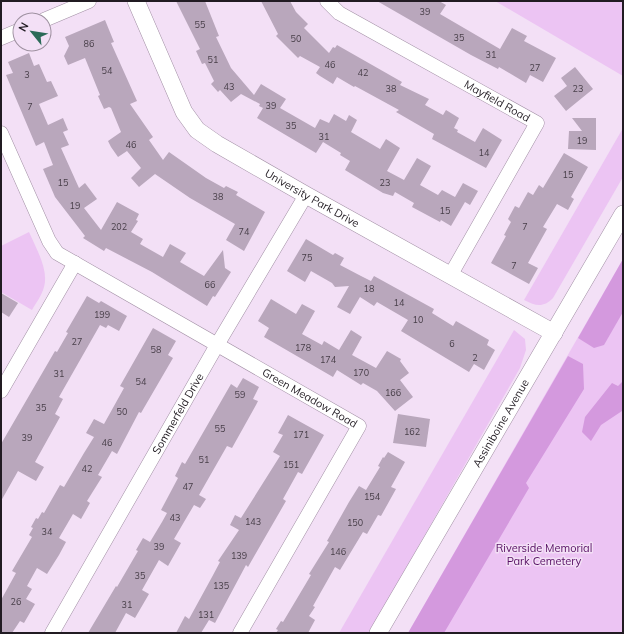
<svg xmlns="http://www.w3.org/2000/svg" width="624" height="634" font-family="Mulish,sans-serif">
	<style>
		.green { fill: #ecc4f3 }
		.forest { fill: #d499de }
		.building { fill: #b9a7bc }
		.lines { fill: none; stroke-linecap: round; stroke-linejoin: round }
		.minor-casing { stroke: #a290a5; stroke-width: 15 }
		.tertiary-casing { stroke: #a290a5; stroke-width: 18 }
		.minor { stroke: #fff; stroke-width: 14 }
		.tertiary { stroke: #fff; stroke-width: 17 }
		.labels { text-anchor: middle; dominant-baseline: central; stroke-width: 3; stroke-linejoin: round; paint-order: stroke }
		.number-label { font-size: 9px; fill: #473e48 }
		.street-label { font-size: 11px; fill: #211b22; stroke: #f3e0f6 }
		.park-label { font-size: 11px; fill: #570f63; stroke: #f3e0f6 }
	</style>
	<rect width="100%" height="100%" fill="#f3e0f6"/>
	<!-- green -->
	<g class="green">
		<path d="M495 1H623V76Z"/>
		<path d="M623 128V177L553 298C543 308 536 306 524 300Z"/>
		<path d="M29 232C36 248 49 270 44 287 42 295 36 303 32 310L1 292V246Z"/>
		<path d="M623 259V633H408Z"/>
		<path d="M514 330 525 339 526 350 520 368 369 633H339Z"/>
	</g>
	<!-- forest -->
	<g class="forest">
		<path d="M623 259V312L604 345 594 348 578 338Z"/>
		<path d="M568 356 583 364 584 389 526 483 529 488 444 633H408Z"/>
		<path d="M623 381 622 411 601 425 591 441 582 432 585 417 612 383 618 386Z"/>
	</g>
	<!-- building -->
	<g class="building">
		<path d="M176 1H205L219 36 216 37 231 68 254 95 261 84 286 99 280 108 315 128 320 119 329 123 334 114 346 121 349 115 357 120 351 132 380 149 386 139 400 148 387 171 404 180 417 158 431 166 420 185 438 195 442 190 455 197 463 183 478 191 470 205 465 202 451 226 441 220 440 222 412 207 414 203 395 192 393 196 383 193 345 170 350 161 340 155 341 153 323 142 316 153 257 118 263 108 259 106 260 104 241 94 231 102 220 90 218 92 211 84 214 81 205 63 202 64 196 51 200 49Z"/>
		<path d="M261 1H290L296 12 308 24 304 28 329 53 333 47 335 48 337 45 402 82 400 85 429 99 425 105 443 115 446 110 459 118 454 128 458 130 457 132 475 142 483 128 502 140 486 168 432 139 434 134 396 112 399 110 355 86 354 87 337 77 333 84 320 76 316 73 320 67 300 56 298 58 276 36 278 34Z"/>
		<path d="M377 1H439L446 5 440 14 500 49 512 28 527 36 524 41 556 58 543 82 530 75 526 83 499 67 498 69 471 55Z"/>
		<path d="M105 20 114 42 111 43 137 101 130 104 153 137 149 140 163 160 169 152 206 178 224 188 226 186 238 192 236 195 265 212 244 251 226 240 235 224 190 198 155 174 139 187 131 178 141 168 127 151 118 157 111 147 108 141 121 132 111 108 109 107 104 109 98 96 100 95 85 58 68 65 64 56 69 46 65 37Z"/>
		<path d="M29 53 34 66 39 64 47 82 51 81 58 96 39 104 48 125 63 118 68 130 63 132 69 145 61 148 79 188 85 183 97 199 84 208 101 230 117 202 139 214 136 220 138 221 131 232 143 239 140 244 163 257 170 244 186 253 180 262 204 276 223 250 225 268 231 272 215 297 213 296 207 306 152 272 106 248 104 251 83 238 85 236 55 197 43 169 53 165 44 142 36 146 6 75 13 73 8 62Z"/>
		<path d="M575 67 593 89 566 111 554 96 567 86 561 78Z"/>
		<path d="M572 118H596V150L568 149 569 131H582Z"/>
		<path d="M564 153 588 167 571 197 574 199 568 210 557 204 543 227 547 229 528 263 538 268 529 284 491 263 506 236 504 235 511 222 508 219 515 206 519 208 528 192 533 195 539 185 543 188Z"/>
		<path d="M306 239 333 255 335 253 344 258 340 265 361 276 371 281 374 276 434 309 432 313 453 326 456 321 489 340 487 345 495 350 484 370 474 364 469 372 401 331 408 320 377 302 374 306 360 297 350 314 337 307 349 286 335 287 332 283 311 271 305 282 287 271Z"/>
		<path d="M1 293 18 303 9 317 1 312Z"/>
		<path d="M87 296 99 303 101 301 127 316 119 331 108 325 106 328 100 325 59 397 63 399 55 414 60 417 35 462 44 467 36 481 18 471 1 501V444L55 351 57 352 68 333 66 332Z"/>
		<path d="M271 299 296 314 302 304 315 311 302 334 322 345 324 341 339 350 351 330 362 337 352 355 376 368 387 351 401 359 400 361 409 373 400 380 413 397 395 411 377 391 363 383 361 385 337 370 333 377 264 337 269 328 258 321Z"/>
		<path d="M153 328 176 341 168 355 173 358 141 413 139 412 117 454 112 451 98 475 102 477 87 501 90 503 81 519 73 514 59 538 66 542 59 555 47 574 37 568 27 586 32 589 26 599 35 604 24 623 20 621 12 633H1V600L16 573 12 571 32 537 29 535 33 528 31 527 36 518 38 519 42 512 44 513 60 485 64 487 84 453 94 437 86 433 94 419 104 424 124 388 120 386Z"/>
		<path d="M243 378 259 387 253 399 258 401 256 405 232 448 227 446 199 495 206 499 200 508 194 505 174 539 181 543 168 566 159 560 142 590 149 594 135 618 126 613 115 633H88L116 586 117 587 138 551 136 550 143 538 150 542 162 522 167 513 161 510 178 478 175 476 182 462 185 464 231 384 237 388Z"/>
		<path d="M398 414 430 419 426 447 393 443Z"/>
		<path d="M288 415 324 435 302 474 298 472 283 499 286 501 248 567 246 565 215 623 209 620 201 633H176L185 616 189 619 212 577 220 562 218 561 239 530 230 525 235 515 241 518 280 456 273 452 283 435 278 433Z"/>
		<path d="M388 452 405 462 391 487 396 489 381 516 378 515 367 534 363 532 340 570 335 567 313 606 315 607 309 616 315 620 308 633H276L278 630 276 629 281 621 283 622 311 575 309 574 329 542 327 541 349 502 359 486 366 490 380 467 378 466 383 457 384 458Z"/>
	</g>
	<g class="lines">
		<!-- minor casing -->
		<g class="minor-casing">
			<g id="minor">
				<path id="s1" d="M327 1 339 13 537 123 450 276"/>
				<path d="M44 20 89 1"/>
				<path d="M1 38 20 30"/>
				<path id="s2" d="M1 133 49 241 57 253 359 426 240 633"/>
				<path d="M1 391 75 263"/>
				<path id="s3" d="M52 633 217 345 306 195"/>
			</g>
		</g>
		<!-- tertiary casing -->
		<g class="tertiary-casing">
			<g id="tertiary">
				<path id="s4" d="M136 1 184 112 197 130 217 144 306 195 554 333"/>
				<path id="s5" d="M378 633 623 214"/>
			</g>
		</g>
		<!-- minor -->
		<use href="#minor" class="minor"/>
		<!-- tertiary -->
		<use href="#tertiary" class="tertiary"/>
	</g>
	<g class="labels">
		<!-- number labels -->
		<g class="number-label">
			<text x="425" y="11">39</text>
			<text x="200" y="24">55</text>
			<text x="459" y="37">35</text>
			<text x="296" y="38">50</text>
			<text x="89" y="43">86</text>
			<text x="491" y="54">31</text>
			<text x="213" y="59">51</text>
			<text x="330" y="64">46</text>
			<text x="535" y="67">27</text>
			<text x="107" y="70">54</text>
			<text x="363" y="72">42</text>
			<text x="27" y="74">3</text>
			<text x="229" y="86">43</text>
			<text x="391" y="88">38</text>
			<text x="578" y="88">23</text>
			<text x="271" y="105">39</text>
			<text x="30" y="106">7</text>
			<text x="291" y="125">35</text>
			<text x="324" y="136">31</text>
			<text x="582" y="140">19</text>
			<text x="131" y="144">46</text>
			<text x="484" y="152">14</text>
			<text x="568" y="174">15</text>
			<text x="63" y="182">15</text>
			<text x="385" y="182">23</text>
			<text x="218" y="196">38</text>
			<text x="75" y="205">19</text>
			<text x="445" y="210">15</text>
			<text x="119" y="226">202</text>
			<text x="525" y="226">7</text>
			<text x="244" y="231">74</text>
			<text x="307" y="257">75</text>
			<text x="514" y="265">7</text>
			<text x="210" y="284">66</text>
			<text x="369" y="288">18</text>
			<text x="399" y="302">14</text>
			<text x="102" y="314">199</text>
			<text x="418" y="319">10</text>
			<text x="77" y="341">27</text>
			<text x="452" y="343">6</text>
			<text x="303" y="347">178</text>
			<text x="156" y="349">58</text>
			<text x="475" y="357">2</text>
			<text x="328" y="359">174</text>
			<text x="361" y="372">170</text>
			<text x="59" y="373">31</text>
			<text x="141" y="381">54</text>
			<text x="393" y="392">166</text>
			<text x="240" y="394">59</text>
			<text x="41" y="407">35</text>
			<text x="122" y="411">50</text>
			<text x="220" y="428">55</text>
			<text x="412" y="431">162</text>
			<text x="301" y="434">171</text>
			<text x="27" y="437">39</text>
			<text x="107" y="442">46</text>
			<text x="204" y="459">51</text>
			<text x="291" y="464">151</text>
			<text x="87" y="468">42</text>
			<text x="188" y="486">47</text>
			<text x="372" y="496">154</text>
			<text x="175" y="517">43</text>
			<text x="253" y="521">143</text>
			<text x="355" y="522">150</text>
			<text x="47" y="531">34</text>
			<text x="159" y="546">39</text>
			<text x="338" y="551">146</text>
			<text x="239" y="555">139</text>
			<text x="140" y="575">35</text>
			<text x="221" y="585">135</text>
			<text x="16" y="601">26</text>
			<text x="127" y="604">31</text>
			<text x="206" y="614">131</text>
		</g>
		<!-- street labels -->
		<g class="street-label">
			<text stroke="none"><textPath href="#s1" startOffset="198">Mayfield Road</textPath></text>
			<text stroke="none"><textPath href="#s4" startOffset="277">University Park Drive</textPath></text>
			<text stroke="none"><textPath href="#s2" startOffset="424">Green Meadow Road</textPath></text>
			<text stroke="none"><textPath href="#s3" startOffset="253">Sommerfeld Drive</textPath></text>
			<text stroke="none"><textPath href="#s5" startOffset="243">Assiniboine Avenue</textPath></text>
		</g>
		<!-- park labels -->
		<g class="park-label">
			<text x="544" y="548">Riverside Memorial<tspan x="544" dy="13">Park Cemetery</tspan></text>
		</g>
	</g>
	<!-- border -->
	<rect width="624" height="634" fill="none" stroke="#211b22" stroke-width="4"/>
	<!-- north arrow -->
	<g transform="translate(32 32) rotate(300)"><circle r="19" fill="#f3e0f6" stroke="#9f91a1"/>
	<path d="M0-3L7 15L0 10L-7 15Z" fill="#2b6a58"/>
	<text y="-6" font-size="11" font-weight="bold" text-anchor="middle" fill="#211b22">N</text>
	</g>
</svg>
